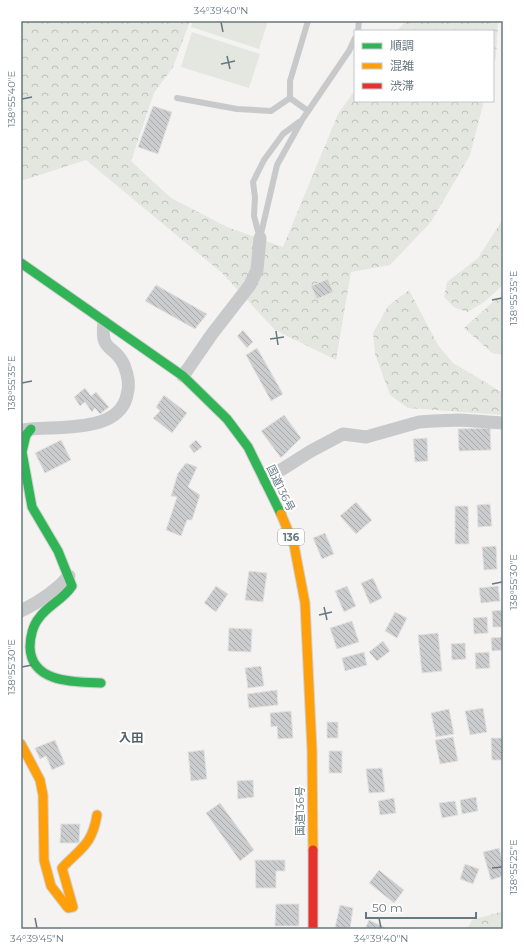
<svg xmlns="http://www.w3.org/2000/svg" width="524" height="950" font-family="Montserrat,'Noto Sans JP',sans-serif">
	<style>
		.grass { fill: #e4e6e0 }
		.forest { fill: url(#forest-crowns) }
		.building { fill: url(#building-back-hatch); stroke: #e3e2e2 }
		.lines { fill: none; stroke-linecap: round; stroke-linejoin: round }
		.fast-casing { stroke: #d1d1d1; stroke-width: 11 }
		.slow-casing { stroke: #d1d1d1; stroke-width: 11 }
		.jam-casing { stroke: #d1d1d1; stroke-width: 11 }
		.lane { stroke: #c8c9ca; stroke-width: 6 }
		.street { stroke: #c8c9ca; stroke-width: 13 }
		.fast { stroke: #30b455; stroke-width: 9 }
		.slow { stroke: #ff9f0a; stroke-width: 9 }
		.jam { stroke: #e5322d; stroke-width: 9 }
		.ticks { fill: none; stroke: #667880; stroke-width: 1.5 }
		.labels { text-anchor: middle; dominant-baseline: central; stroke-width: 4; stroke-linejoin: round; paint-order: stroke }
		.shield { fill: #fff; stroke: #94a0a6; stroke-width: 1 }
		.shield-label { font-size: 10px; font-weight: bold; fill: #667880 }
		.street-label { font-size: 11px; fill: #667880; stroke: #fff }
		.neighbourhood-label { font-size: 12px; font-weight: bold; fill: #536066; stroke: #fff }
		.neatline { fill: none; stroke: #667880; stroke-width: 1.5 }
		.ticks-label { font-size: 10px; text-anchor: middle; fill: #667880 }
	</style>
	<defs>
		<pattern id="forest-crowns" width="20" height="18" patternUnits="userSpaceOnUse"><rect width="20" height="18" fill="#e4e6e0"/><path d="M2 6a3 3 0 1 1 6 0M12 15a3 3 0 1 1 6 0" fill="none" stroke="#bdbfbb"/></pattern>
		<pattern id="building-back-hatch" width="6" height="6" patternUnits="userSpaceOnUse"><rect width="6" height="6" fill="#cbcccd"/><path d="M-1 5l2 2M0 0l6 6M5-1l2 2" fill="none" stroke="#a9aaac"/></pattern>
	</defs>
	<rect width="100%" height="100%" fill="#f4f3f2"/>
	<!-- grass -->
	<g class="grass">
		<path d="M193 21H268L259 49 191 27Z"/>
		<path d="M192 32 260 54 249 88 181 67Z"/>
	</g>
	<!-- forest -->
	<g class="forest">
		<path d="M21 21H190L173 67 154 93 131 161 171 198 227 227 283 247 338 114 355 90V101H484L470 155 431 222 390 265 351 272 336 360 275 330 222 273 86 160 21 181Z"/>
		<path d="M406 21H498L496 57 493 68V31H397Z"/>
		<path d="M503 219V285L484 302 468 312 455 308 444 297 447 282 478 258Z"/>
		<path d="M409 290 438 345 453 363 500 391H503V415L408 408 390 395 375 354 373 333 388 306Z"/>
		<path d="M503 298V355L492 353 464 328 494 301Z"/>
		<path d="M503 911V929H467L472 920Z"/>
	</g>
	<!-- building -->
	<g class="building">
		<path d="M153 106 172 112 158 154 138 147Z"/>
		<path d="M328 279 333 292 317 299 311 286Z"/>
		<path d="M156 285 207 314 195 329 145 301Z"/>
		<path d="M243 330 253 342 247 348 237 336Z"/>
		<path d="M257 348 283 394 271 401 246 355Z"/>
		<path d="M85 388 91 396 96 392 109 407 100 414 95 408 92 412 85 402 80 406 74 397Z"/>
		<path d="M164 395 187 413 172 433 153 418 160 411 156 407Z"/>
		<path d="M284 415 301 438 281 458 261 431Z"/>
		<path d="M490 428 491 450 459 451 458 429Z"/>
		<path d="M427 438 428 461 415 462 413 439Z"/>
		<path d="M61 440 71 460 45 473 35 453Z"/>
		<path d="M196 440 202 447 194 453 189 446Z"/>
		<path d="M186 463 197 467 188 487 200 495 192 520H187L181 536 166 530 177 497 171 496 178 473Z"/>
		<path d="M356 502 372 520 356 534 340 516Z"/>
		<path d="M490 504 492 526 478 527 477 505Z"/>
		<path d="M455 506H468L469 544H455Z"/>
		<path d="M325 533 334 554 322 559 313 538Z"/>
		<path d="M496 546 497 569 484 570 482 547Z"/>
		<path d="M249 571 267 573 263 602 245 600Z"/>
		<path d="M373 578 382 598 370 604 361 583Z"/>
		<path d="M216 586 228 594 216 612 204 603Z"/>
		<path d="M347 586 356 606 344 612 335 591Z"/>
		<path d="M498 586 500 601 481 603 479 588Z"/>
		<path d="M503 610V627H493L492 611Z"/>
		<path d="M395 612 407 618 397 638 385 631Z"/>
		<path d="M487 617 488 633 474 634 473 618Z"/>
		<path d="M352 621 359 642 337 649 330 628Z"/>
		<path d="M229 628 252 629 251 652 228 651Z"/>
		<path d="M438 633 442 671 422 673 418 635Z"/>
		<path d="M503 637V650L492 651 491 638Z"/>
		<path d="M383 641 390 651 377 661 369 652Z"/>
		<path d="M465 643 466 659 452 660 451 644Z"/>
		<path d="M364 652 367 665 345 671 342 658Z"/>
		<path d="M489 652 490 668 476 669 475 653Z"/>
		<path d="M261 666 264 686 248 688 245 668Z"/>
		<path d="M277 690 278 705 249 708 247 694Z"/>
		<path d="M483 708 487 732 470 735 465 711Z"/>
		<path d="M449 709 454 734 436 737 431 713Z"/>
		<path d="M291 711 293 738 278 739 277 726 271 727 270 713Z"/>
		<rect x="327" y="722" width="11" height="16"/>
		<path d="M453 737 458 761 440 764 435 740Z"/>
		<path d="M491 738H503V760H492Z"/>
		<path d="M55 740 65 764 52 770 46 756 40 759 35 748Z"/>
		<path d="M204 750 207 779 191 781 188 752Z"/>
		<rect x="329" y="751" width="13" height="22"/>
		<path d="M382 768 385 792 369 793 366 769Z"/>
		<path d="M253 780 254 797 238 799 237 781Z"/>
		<path d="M476 797 478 811 462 814 460 800Z"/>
		<path d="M394 798 396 813 380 815 378 801Z"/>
		<path d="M455 801 458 815 442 818 439 803Z"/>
		<path d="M220 803 254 850 240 861 206 813Z"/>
		<path d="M61 824H80L79 843H60Z"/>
		<path d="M499 848 503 863V876L491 880 483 852Z"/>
		<path d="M255 860H285V871H276V888H256Z"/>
		<path d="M465 864 479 869 473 884 460 879Z"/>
		<path d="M379 870 404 890 394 903 369 883Z"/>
		<path d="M276 904H299V926H275Z"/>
		<path d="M340 905 353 908 350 929 335 928Z"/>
		<path d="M369 920 388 929H365Z"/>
	</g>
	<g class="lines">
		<!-- fast casing -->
		<g class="fast-casing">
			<g id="fast">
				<path d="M21 263 183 376 227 419 248 447 281 514"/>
				<path d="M31 429 26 435 22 452 32 507 58 551 72 586C63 600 48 605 39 618 33 625 30 637 30 647 31 683 74 682 101 683"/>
			</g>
		</g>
		<!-- slow casing -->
		<g class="slow-casing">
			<g id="slow">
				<path d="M281 514 294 545 305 603 312 750 313 850"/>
				<path d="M21 744 40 780 43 795 44 860 51 886 68 908 73 907 62 868C81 848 92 845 97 815"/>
			</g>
		</g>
		<!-- jam casing -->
		<g class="jam-casing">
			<path id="jam" d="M313 850V929"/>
		</g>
		<!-- lane -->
		<g class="lane">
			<path d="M358 31 359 21"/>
			<path d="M177 98 237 109 271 111 290 98 308 111"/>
			<path d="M290 98V81L308 21"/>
			<path d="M259 235 254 216 255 197 253 182 264 160 283 134 299 122"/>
			<path d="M260 238 277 165 302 120 349 51 355 38"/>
		</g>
		<!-- street -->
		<g class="street">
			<path d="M183 376 212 334 250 285 257 270 260 238"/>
			<path d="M23 430C54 425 119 435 127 395 130 386 128 375 124 365 114 343 100 354 104 322"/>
			<path d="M265 480 311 451 343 434 366 437 419 422 433 421 460 420 503 423"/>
			<path d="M21 611C39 602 56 591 69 576"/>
		</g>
		<!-- fast -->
		<use href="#fast" class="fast"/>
		<!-- slow -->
		<use href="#slow" class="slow"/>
		<!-- jam -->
		<use href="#jam" class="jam"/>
	</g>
	<!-- ticks -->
	<path class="ticks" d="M221 22 223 32M227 56 230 69M221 64 235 61M22 99 32 97M492 300 502 298M276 331 278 345M270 339 284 337M22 383 32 381M492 584 502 582M324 607 327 620M319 615 332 612M22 667 32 665M492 868 502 867M35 918 37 928M379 918 381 928"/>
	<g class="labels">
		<!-- shield labels -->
		<rect class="shield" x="278" y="529" width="26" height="16" rx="3"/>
		<g class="shield-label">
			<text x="291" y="537">136</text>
		</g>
		<!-- street labels -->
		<g class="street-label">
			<text transform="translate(281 488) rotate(64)">国道136号</text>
			<text transform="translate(300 811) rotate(-90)">国道136号</text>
		</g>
		<!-- neighbourhood labels -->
		<g class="neighbourhood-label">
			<text x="131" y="737">入田</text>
		</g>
	</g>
	<!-- border -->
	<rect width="524" height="950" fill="none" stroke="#ffffff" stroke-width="44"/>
	<!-- legend -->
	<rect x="354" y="30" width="140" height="72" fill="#ffffff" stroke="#c2c9cc"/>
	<rect x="362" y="43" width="20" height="6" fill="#30b455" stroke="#c2c9cc"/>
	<text x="390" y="50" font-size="12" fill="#667880">順調</text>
	<rect x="362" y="63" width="20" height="6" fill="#ff9f0a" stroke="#c2c9cc"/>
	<text x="390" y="70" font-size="12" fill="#667880">混雑</text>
	<rect x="362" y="83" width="20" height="6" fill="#e5322d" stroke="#c2c9cc"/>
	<text x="390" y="90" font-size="12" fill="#667880">渋滞</text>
	<!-- scale -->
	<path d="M366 912v6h110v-6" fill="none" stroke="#667880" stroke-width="2"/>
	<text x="372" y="912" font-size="12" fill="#667880" stroke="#ffffff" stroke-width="3" paint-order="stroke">50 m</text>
	<rect x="22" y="22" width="480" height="906" class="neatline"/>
	<g class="ticks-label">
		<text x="221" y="14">34°39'40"N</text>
		<text transform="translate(11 99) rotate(-90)" y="4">138°55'40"E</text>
		<text transform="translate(513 298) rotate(-90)" y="4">138°55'35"E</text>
		<text transform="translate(11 383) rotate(-90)" y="4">138°55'35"E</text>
		<text transform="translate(513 582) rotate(-90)" y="4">138°55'30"E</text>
		<text transform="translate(11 667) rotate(-90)" y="4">138°55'30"E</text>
		<text transform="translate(513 867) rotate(-90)" y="4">138°55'25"E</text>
		<text x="37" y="942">34°39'45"N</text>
		<text x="381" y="942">34°39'40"N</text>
	</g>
</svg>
